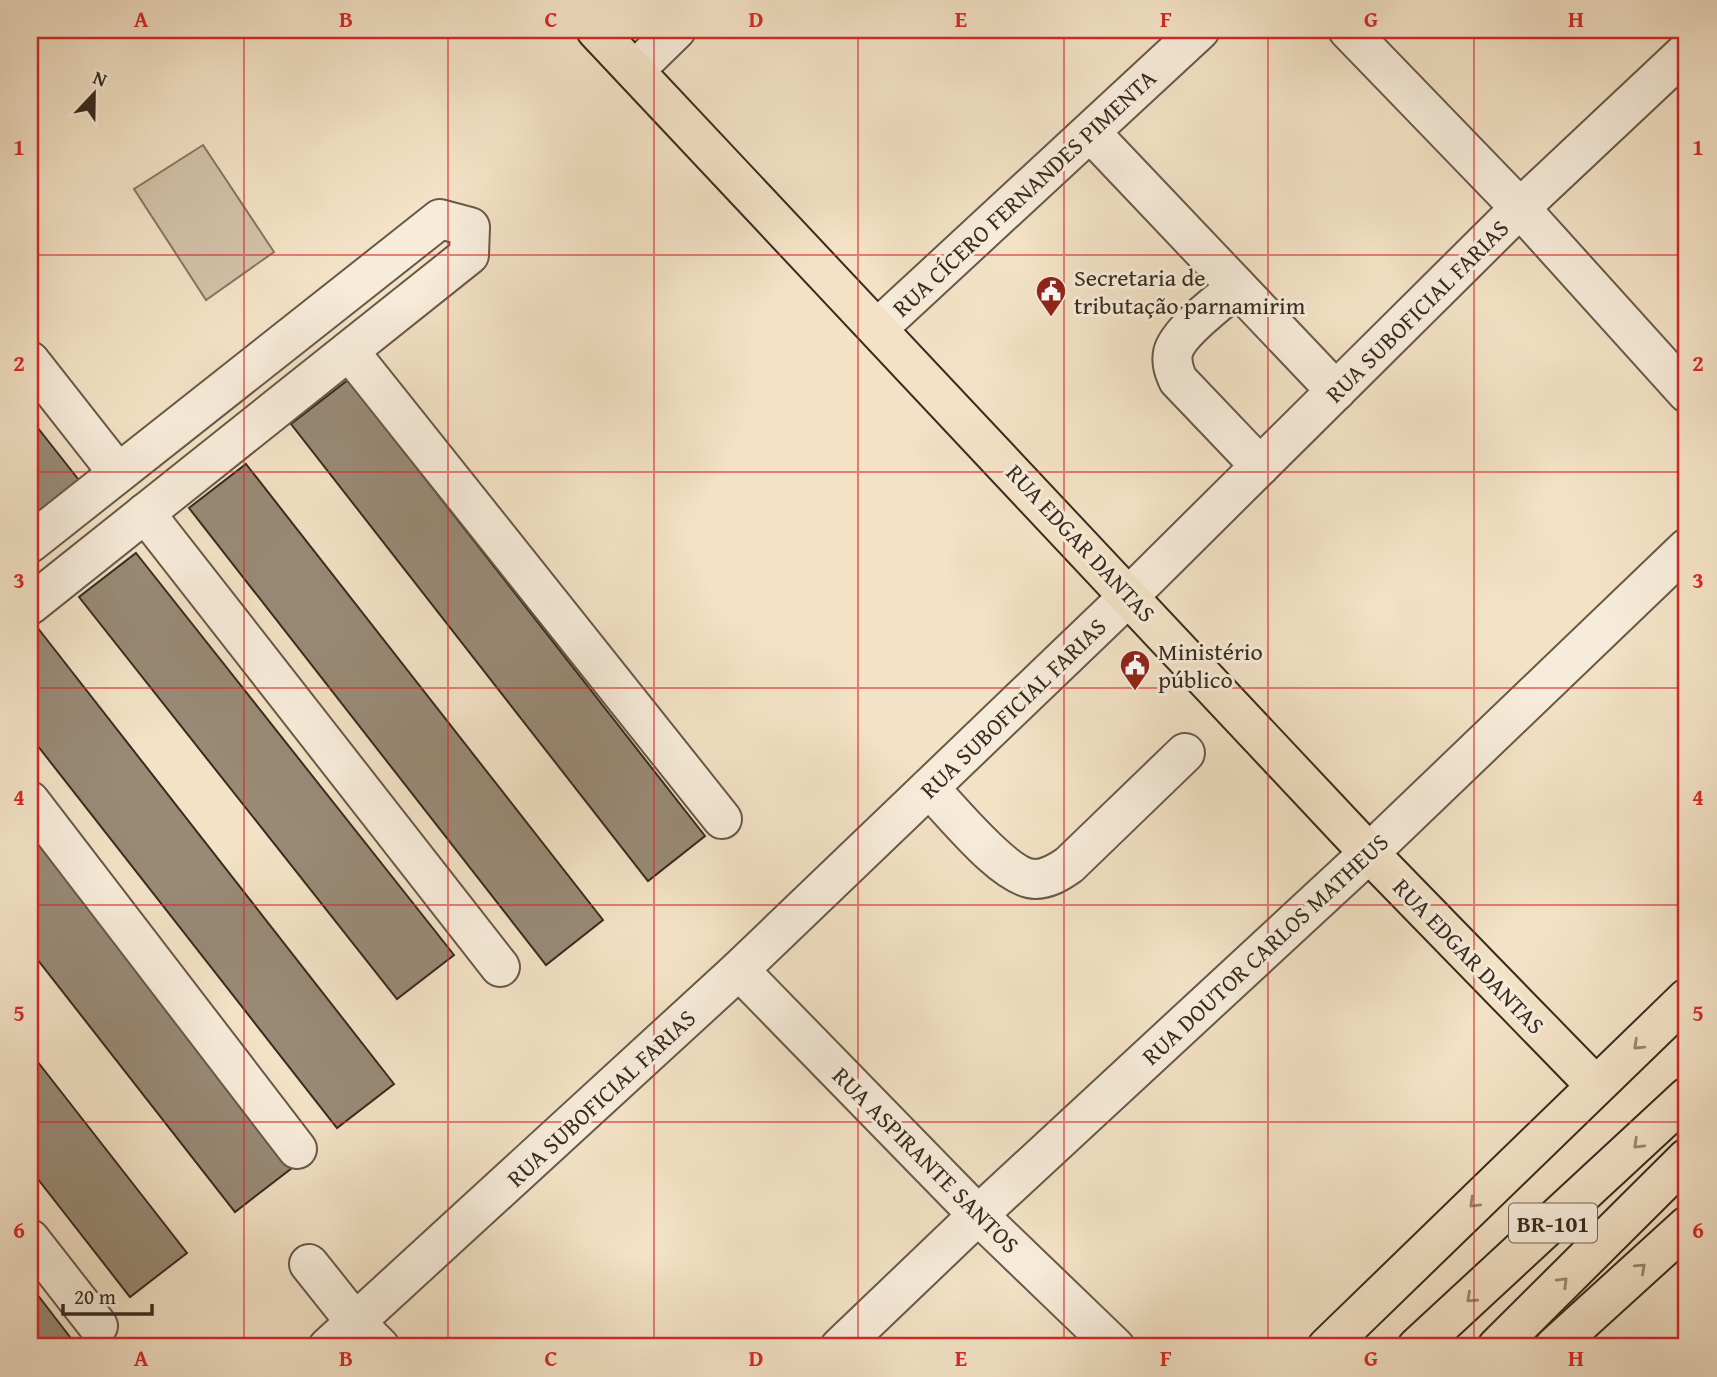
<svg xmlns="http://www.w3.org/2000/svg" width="1717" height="1377" font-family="'Gentium Book Plus',serif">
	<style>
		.green { fill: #d3c3aa; stroke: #867764; stroke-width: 2 }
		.building { fill: #998a76; stroke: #382b1f; stroke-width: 2 }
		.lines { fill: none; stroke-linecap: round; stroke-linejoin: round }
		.minor-casing { stroke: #675949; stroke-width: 42 }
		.major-casing { stroke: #382b1f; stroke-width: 42 }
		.highway-casing { stroke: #382b1f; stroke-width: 42 }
		.minor { stroke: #f7ecda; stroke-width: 38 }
		.major { stroke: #f3e2c6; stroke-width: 38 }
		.highway { stroke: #f3e2c6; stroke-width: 38 }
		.oneway { stroke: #968672 }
		.grid { fill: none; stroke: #d62828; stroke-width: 2; stroke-opacity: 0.55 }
		.labels { text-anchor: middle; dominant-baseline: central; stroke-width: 6; stroke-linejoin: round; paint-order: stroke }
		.shield { fill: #f7ecda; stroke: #716557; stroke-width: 2 }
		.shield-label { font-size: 23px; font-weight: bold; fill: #382b1f }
		.street-label { font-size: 24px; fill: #382b1f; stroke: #f7ecda }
		.poi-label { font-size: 24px; fill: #382b1f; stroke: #f7ecda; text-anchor: start }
		.neatline { fill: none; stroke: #d62828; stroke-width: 2.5 }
		.grid-label { font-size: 23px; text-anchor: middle; font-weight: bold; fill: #d62828 }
	</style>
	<rect width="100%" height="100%" fill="#f3e2c6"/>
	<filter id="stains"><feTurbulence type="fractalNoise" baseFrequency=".00286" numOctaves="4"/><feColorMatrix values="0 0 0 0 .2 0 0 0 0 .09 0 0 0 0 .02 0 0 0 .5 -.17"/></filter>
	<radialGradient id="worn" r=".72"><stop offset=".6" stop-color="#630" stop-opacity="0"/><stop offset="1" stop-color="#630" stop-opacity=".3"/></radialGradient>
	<!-- green -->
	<path class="green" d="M203 145 274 252 206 300 134 189Z"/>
	<!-- building -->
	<g class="building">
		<path d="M348 380 705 836 648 881 291 424Z"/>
		<path d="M30 418 82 484 30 524Z"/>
		<path d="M246 464 603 920 546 965 189 508Z"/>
		<path d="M136 553 454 955 397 999 79 597Z"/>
		<path d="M37 627 394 1084 337 1128 30 736V633Z"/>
		<path d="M30 833 292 1168 235 1212 30 950Z"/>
		<path d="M30 1052 187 1253 130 1297 30 1169Z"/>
		<path d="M30 1285 70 1337 57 1347H30Z"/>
	</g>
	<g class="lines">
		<!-- minor casing -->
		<g class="minor-casing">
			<g id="minor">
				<path d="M1348 30 1520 208 1687 393"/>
				<path d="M635 70 676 30"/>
				<path d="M1091 133 1336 391"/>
				<path d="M1237 287C1220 301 1177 333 1173 353 1171 363 1174 371 1178 380L1260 466"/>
				<path d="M878 328 1200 30"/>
				<path d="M349 351 722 819"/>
				<path d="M30 361 118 473"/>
				<path d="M145 513 500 967"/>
				<path d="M30 543 440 219 470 227 469 255 30 605"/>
				<path d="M929 788C951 810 1005 879 1035 879 1048 879 1059 872 1069 865L1185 753"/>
				<path d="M30 801 297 1149"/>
				<path d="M739 970 978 1215 1115 1347"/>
				<path d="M30 1239 98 1326"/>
				<path d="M309 1264 356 1323 380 1347"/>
				<path d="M328 1347 739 970 1130 595 1520 208 1687 51"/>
				<path d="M840 1347 978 1215 1369 853 1687 548"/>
			</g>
		</g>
		<!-- major casing -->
		<g class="major-casing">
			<g id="major">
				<path d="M596 30 1369 853 1595 1085"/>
				<path d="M1327 1347 1687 998"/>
				<path d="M1554 1347 1687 1226"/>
			</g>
		</g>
		<!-- highway casing -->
		<g class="highway-casing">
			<g id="highway">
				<path d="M1417 1347 1687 1097"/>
				<path d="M1497 1347 1687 1158"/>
			</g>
		</g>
		<!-- minor -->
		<use href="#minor" class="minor"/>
		<!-- major -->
		<use href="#major" class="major"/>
		<!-- highway -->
		<use href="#highway" class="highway"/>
	</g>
	<!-- one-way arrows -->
	<defs><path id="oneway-chevron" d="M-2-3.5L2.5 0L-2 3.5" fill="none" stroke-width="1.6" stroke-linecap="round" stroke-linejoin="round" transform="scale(1.75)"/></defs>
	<g class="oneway">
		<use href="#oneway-chevron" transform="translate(1638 1045) rotate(137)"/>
		<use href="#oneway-chevron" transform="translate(1638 1144) rotate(136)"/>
		<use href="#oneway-chevron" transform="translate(1474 1203) rotate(136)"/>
		<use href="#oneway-chevron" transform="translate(1641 1268) rotate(-42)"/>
		<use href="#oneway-chevron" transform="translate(1563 1282) rotate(-45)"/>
		<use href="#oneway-chevron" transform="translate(1471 1298) rotate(138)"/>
	</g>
	<!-- grid -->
	<path class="grid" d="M244 30V1347M448 30V1347M654 30V1347M858 30V1347M1064 30V1347M1268 30V1347M1474 30V1347M30 255H1687M30 472H1687M30 688H1687M30 905H1687M30 1122H1687"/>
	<!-- icons -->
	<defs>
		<g id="civic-pin" transform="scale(1.575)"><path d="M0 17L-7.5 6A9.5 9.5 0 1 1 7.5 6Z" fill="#8f2418" stroke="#f7ecda"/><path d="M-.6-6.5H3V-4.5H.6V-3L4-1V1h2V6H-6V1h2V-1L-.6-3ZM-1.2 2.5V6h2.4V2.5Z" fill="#fff"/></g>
	</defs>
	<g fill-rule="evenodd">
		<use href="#civic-pin" x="1051" y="291"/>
		<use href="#civic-pin" x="1135" y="665"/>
	</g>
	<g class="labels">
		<!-- shield labels -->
		<rect class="shield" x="1509" y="1203.5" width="88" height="39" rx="5"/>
		<g class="shield-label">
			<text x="1553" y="1223">BR-101</text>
		</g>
		<!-- street labels -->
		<g class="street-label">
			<text transform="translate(1024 193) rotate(-43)">RUA CÍCERO FERNANDES PIMENTA</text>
			<text transform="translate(1417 311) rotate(-45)">RUA SUBOFICIAL FARIAS</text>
			<text transform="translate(1081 543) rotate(47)">RUA EDGAR DANTAS</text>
			<text transform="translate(1013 708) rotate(-44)">RUA SUBOFICIAL FARIAS</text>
			<text transform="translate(1265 949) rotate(-43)">RUA DOUTOR CARLOS MATHEUS</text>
			<text transform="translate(1469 956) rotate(46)">RUA EDGAR DANTAS</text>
			<text transform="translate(601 1098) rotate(-43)">RUA SUBOFICIAL FARIAS</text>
			<text transform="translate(926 1160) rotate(45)">RUA ASPIRANTE SANTOS</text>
		</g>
		<!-- poi labels -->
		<g class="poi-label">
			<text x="1074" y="277">Secretaria de<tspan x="1074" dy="28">tributação parnamirim</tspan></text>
			<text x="1158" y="651">Ministério<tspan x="1158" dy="28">público</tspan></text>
		</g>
	</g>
	<!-- margin -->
	<rect width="1717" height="1377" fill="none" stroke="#f3e2c6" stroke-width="77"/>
	<!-- north arrow -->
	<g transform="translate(94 94) rotate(22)" stroke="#f7ecda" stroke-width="5" paint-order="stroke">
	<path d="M0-5L12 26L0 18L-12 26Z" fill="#382b1f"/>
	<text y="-10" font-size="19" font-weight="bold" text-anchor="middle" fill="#382b1f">N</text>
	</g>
	<!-- scale -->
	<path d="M63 1304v10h89v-10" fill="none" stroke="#382b1f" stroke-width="3.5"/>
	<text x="74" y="1304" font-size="21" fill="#382b1f" stroke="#f7ecda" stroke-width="5" paint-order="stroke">20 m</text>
	<rect x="38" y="38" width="1640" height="1300" class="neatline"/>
	<g class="grid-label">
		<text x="141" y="27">A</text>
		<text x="346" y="27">B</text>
		<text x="551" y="27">C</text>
		<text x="756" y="27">D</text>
		<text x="961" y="27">E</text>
		<text x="1166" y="27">F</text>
		<text x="1371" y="27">G</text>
		<text x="1576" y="27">H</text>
		<text x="19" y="155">1</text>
		<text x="1698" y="155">1</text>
		<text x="19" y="371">2</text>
		<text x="1698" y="371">2</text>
		<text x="19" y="588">3</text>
		<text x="1698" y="588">3</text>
		<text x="19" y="805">4</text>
		<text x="1698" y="805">4</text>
		<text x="19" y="1021">5</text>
		<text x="1698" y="1021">5</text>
		<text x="19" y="1238">6</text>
		<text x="1698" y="1238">6</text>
		<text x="141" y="1366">A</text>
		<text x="346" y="1366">B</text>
		<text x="551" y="1366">C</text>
		<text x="756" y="1366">D</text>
		<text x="961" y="1366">E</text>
		<text x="1166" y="1366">F</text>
		<text x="1371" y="1366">G</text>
		<text x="1576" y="1366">H</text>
	</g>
	<rect width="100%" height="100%" filter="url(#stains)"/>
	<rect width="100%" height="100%" fill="url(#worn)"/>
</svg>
